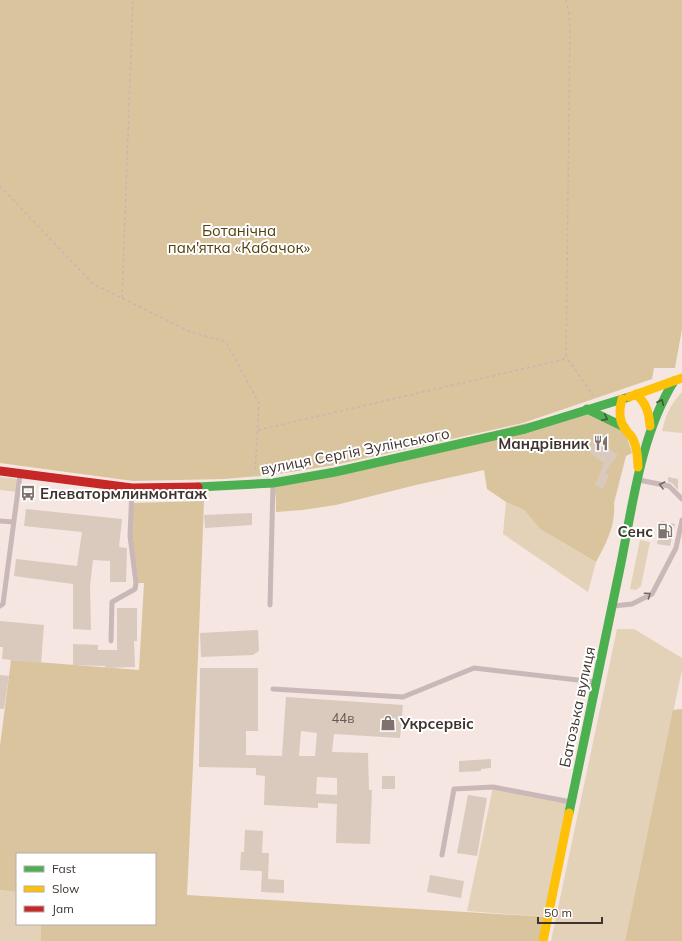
<svg xmlns="http://www.w3.org/2000/svg" width="682" height="941" font-family="Mulish,sans-serif">
	<style>
		.green { fill: #e3d2b8 }
		.forest { fill: #dac49e }
		.building { fill: #dac9bd; fill-rule: evenodd }
		.lines { fill: none; stroke-linecap: round; stroke-linejoin: round }
		.path { stroke: #c5b6b5; stroke-width: 1.5; stroke-dasharray: 3 3; stroke-linecap: butt }
		.lane { stroke: #cab7b7; stroke-width: 5 }
		.fast { stroke: #4caf50; stroke-width: 9 }
		.slow { stroke: #ffc107; stroke-width: 9 }
		.jam { stroke: #c62828; stroke-width: 9 }
		.oneway { stroke: #435838 }
		.oneway2 { stroke: #776865 }
		.labels { text-anchor: middle; dominant-baseline: central; stroke-width: 4; stroke-linejoin: round; paint-order: stroke }
		.number-label { font-size: 13px; fill: #665852 }
		.park-label { font-size: 15px; fill: #533f0b; stroke: #fff }
		.poi-label { font-size: 15px; font-weight: bold; fill: #3f332e; stroke: #fff; text-anchor: end }
		.street-label { font-size: 15px; fill: #3f332e; stroke: #fff }
	</style>
	<rect width="100%" height="100%" fill="#f5e6e1"/>
	<!-- green -->
	<g class="green">
		<path d="M682 392V433L662 431C666 414 670 405 682 392Z"/>
		<path d="M0 477 19 479 18 492 0 490Z"/>
		<path d="M506 502 524 510 540 529 596 562 588 592 503 534Z"/>
		<path d="M640 540 650 542 641 586 636 590 630 589Z"/>
		<path d="M617 629H634L682 658V670L625 941H551Z"/>
		<path d="M493 787 572 802 548 917 467 911Z"/>
		<path d="M0 890 17 892V924H41V941H0Z"/>
	</g>
	<!-- forest -->
	<g class="forest">
		<path d="M0 0H682V329L675 368H654L652 379 523 423 335 465 272 475 224 479 133 481 0 463Z"/>
		<path d="M587 409 624 427 632 453 626 456 614 503C616 526 606 543 596 562L540 529 524 510 506 502 487 489 484 470 416 485 336 505 302 510 276 512V497L273 483Z"/>
		<path d="M204 501 198 657 187 895 548 917 543 941H41V924H155V854H17V892L0 890V746L11 660 139 670 144 583H136L130 536 131 503Z"/>
		<path d="M682 709V941H625L673 710Z"/>
	</g>
	<!-- building -->
	<g class="building">
		<path d="M597 437 606 444 605 446 618 455 605 473 609 475 603 489 595 485 604 463 590 453 592 451 589 449Z"/>
		<path d="M668 477 678 479V490L672 483 668 482Z"/>
		<path d="M26 509 122 519 119 547 127 548 126 582H110V561L93 560 90 586 91 630 73 629V584L14 576 16 559 77 566 82 532 24 526Z"/>
		<path d="M252 513V525L205 528 204 515Z"/>
		<path d="M661 521 675 524 670 546 657 544Z"/>
		<path d="M117 608H137V641H134L135 667 105 668V666L73 665V644L98 645V650H117Z"/>
		<path d="M0 621 44 625 41 663 2 659 3 647H0Z"/>
		<path d="M258 630 259 651 253 655 201 657 200 633Z"/>
		<path d="M200 668H258V731H246V755L282 756 286 697 403 705 400 738 334 734 332 752 368 753 369 790H372L370 844 336 843 337 804 318 803V808L264 805 265 776 256 775V768L199 767ZM301 731 317 733 315 756H299ZM317 777 337 778V795L316 794Z"/>
		<path d="M0 675 9 676 4 709H0Z"/>
		<path d="M491 759V768L481 769V771L459 772V761Z"/>
		<rect x="382" y="776" width="13" height="13"/>
		<path d="M468 795 487 798 477 856 457 853Z"/>
		<path d="M245 830 263 831 262 853H269L268 879 284 880V893L261 892 262 871 240 870 241 852H244Z"/>
		<path d="M430 875 464 881 461 898 427 892Z"/>
	</g>
	<g class="lines">
		<!-- path -->
		<g class="path">
			<path d="M566 0 569 13 570 28 566 359"/>
			<path d="M0 186 93 284 191 332 226 342 259 403 255 473"/>
			<path d="M122 298 133 0"/>
			<path d="M258 430 566 359 569 361 593 395"/>
		</g>
		<!-- lane -->
		<g class="lane">
			<path d="M639 480 669 486 682 499"/>
			<path d="M0 521 13 522"/>
			<path d="M270 605 273 484"/>
			<path d="M0 606 3 604 20 475"/>
			<path d="M613 606 632 604 652 594 676 548 682 520"/>
			<path d="M111 641 112 602 135 589 136 583 130 536 132 489"/>
			<path d="M273 689 403 697 474 668 595 682"/>
			<path d="M442 855 454 789 493 787 571 802"/>
		</g>
		<!-- fast -->
		<g class="fast">
			<path d="M587 409 624 427"/>
			<path d="M198 487 273 483 335 472 525 429 629 397"/>
			<path d="M569 813C586 730 604 647 621 563 633 503 641 434 674 381"/>
		</g>
		<!-- slow -->
		<g class="slow">
			<path d="M636 394C646 403 649 412 650 426"/>
			<path d="M629 397 682 378"/>
			<path d="M622 399C619 409 619 421 625 429 628 433 631 435 633 439 637 448 638 458 638 467"/>
			<path d="M543 941 569 813"/>
		</g>
		<!-- jam -->
		<path class="jam" d="M0 471 132 488 198 487"/>
	</g>
	<!-- one-way arrows -->
	<defs><path id="oneway-chevron" d="M-2-3.5L2.5 0L-2 3.5" fill="none" stroke-width="1.6" stroke-linecap="round" stroke-linejoin="round"/></defs>
	<g class="oneway">
		<use href="#oneway-chevron" transform="translate(661 402) rotate(-65)"/>
		<use href="#oneway-chevron" transform="translate(605 418) rotate(26)"/>
	</g>
	<g class="oneway2">
		<use href="#oneway-chevron" transform="translate(662 485) rotate(-166)"/>
		<use href="#oneway-chevron" transform="translate(648 595) rotate(-35)"/>
	</g>
	<!-- icons -->
	<defs>
		<g id="restaurant-bare" transform="scale(1.2)"><path d="M-5-6h1v4h1v-4h1v4h1v-4h1v5L-1.5 .5V6h-2V.5L-5-1ZM5-6V6H3V1.5H1.5Q1.5-4 5-6Z" fill="#7f726d" stroke="#fff" stroke-width="2.5" paint-order="stroke"/></g>
		<g id="bus-bare" transform="scale(1.2)"><path d="M-5-6H5V4H4V6H2V4H-2V6H-4V4H-5ZM-3.5-4V0h7V-4ZM-3.5 1.2v1.5H-2V1.2ZM2 1.2v1.5H3.5V1.2Z" fill="#7f726d" stroke="#fff" stroke-width="2.5" paint-order="stroke"/></g>
		<g id="fuel-bare" transform="scale(1.2)"><path d="M-5.5-6h7V0h2V4h1.3V-2.5L3-4.5l.8-.8L6-3V5H2.5V1h-1V6h-7ZM-4.2-4.7v3.2H.2V-4.7Z" fill="#7f726d" stroke="#fff" stroke-width="2.5" paint-order="stroke"/></g>
		<g id="shop-bare" transform="scale(1.2)"><path d="M-5-2.5h2.3a2.7 3.5 0 0 1 5.4 0H5L5.5 6h-11ZM-1.5-2.5h3a1.5 2.3 0 0 0-3 0Z" fill="#7f726d" stroke="#fff" stroke-width="2.5" paint-order="stroke"/></g>
	</defs>
	<g fill-rule="evenodd">
		<use href="#restaurant-bare" x="601" y="443"/>
		<use href="#bus-bare" x="28" y="493"/>
		<use href="#fuel-bare" x="665" y="531"/>
		<use href="#shop-bare" x="388" y="723"/>
	</g>
	<g class="labels">
		<!-- number labels -->
		<g class="number-label">
			<text x="343" y="718">44в</text>
		</g>
		<!-- park labels -->
		<g class="park-label">
			<text x="239" y="230">Ботанічна<tspan x="239" dy="17">пам'ятка «Кабачок»</tspan></text>
		</g>
		<!-- poi labels -->
		<g class="poi-label">
			<text x="589" y="443">Мандрівник</text>
			<text x="40" y="493" text-anchor="start">Елеватормлинмонтаж</text>
			<text x="653" y="531">Сенс</text>
			<text x="400" y="723" text-anchor="start">Укрсервіс</text>
		</g>
		<!-- street labels -->
		<g class="street-label">
			<text transform="translate(355 451) rotate(-11)">вулиця Сергія Зулінського</text>
			<text transform="translate(577 707) rotate(-78)">Батозька вулиця</text>
		</g>
	</g>
	<!-- legend -->
	<rect x="16" y="853" width="140" height="72" fill="#ffffff" stroke="#b2adab"/>
	<rect x="24" y="866" width="20" height="6" fill="#4caf50" stroke="#b2adab"/>
	<text x="52" y="873" font-size="12" fill="#3f332e">Fast</text>
	<rect x="24" y="886" width="20" height="6" fill="#ffc107" stroke="#b2adab"/>
	<text x="52" y="893" font-size="12" fill="#3f332e">Slow</text>
	<rect x="24" y="906" width="20" height="6" fill="#c62828" stroke="#b2adab"/>
	<text x="52" y="913" font-size="12" fill="#3f332e">Jam</text>
	<!-- scale -->
	<path d="M538 917v6h64v-6" fill="none" stroke="#3f332e" stroke-width="2"/>
	<text x="544" y="917" font-size="12" fill="#3f332e" stroke="#ffffff" stroke-width="3" paint-order="stroke">50 m</text>
</svg>
